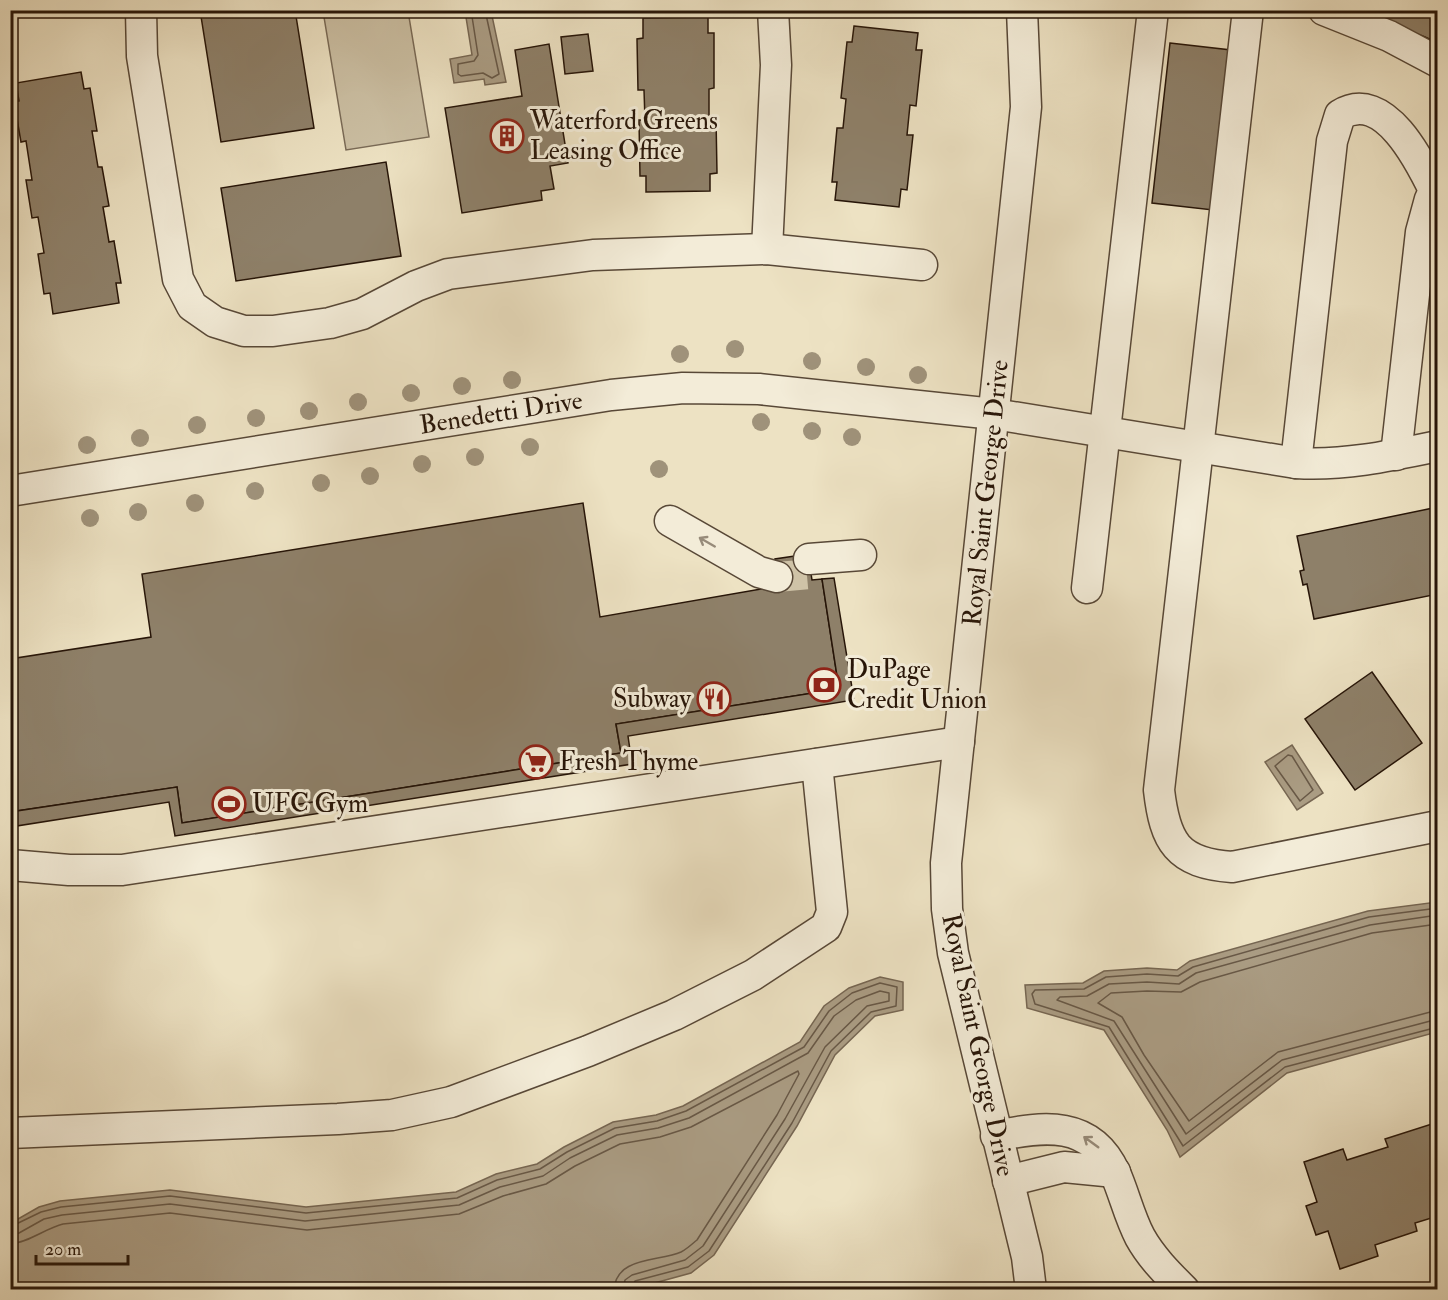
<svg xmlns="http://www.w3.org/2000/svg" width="1448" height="1300" font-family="'IM FELL Double Pica',serif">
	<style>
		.green { fill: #cbbfa3; stroke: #796a56; stroke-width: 1.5 }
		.water { fill: #aa9c83; stroke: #766652; stroke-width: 1.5 }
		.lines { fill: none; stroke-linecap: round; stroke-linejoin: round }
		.shore { stroke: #685846; stroke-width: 1.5 }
		.building { fill: #8e8069; stroke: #271508; stroke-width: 1.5 }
		.minor-tunnel { stroke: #cfc3a7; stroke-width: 30; stroke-dasharray: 30 15; stroke-linecap: butt }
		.minor-casing { stroke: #584837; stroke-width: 33 }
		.minor { stroke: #f3ecd8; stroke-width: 30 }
		.tree { fill: #9f927a }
		.oneway { stroke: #978b7a }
		.labels { text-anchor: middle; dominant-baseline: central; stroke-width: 6; stroke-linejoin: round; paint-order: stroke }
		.poi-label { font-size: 26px; fill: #271508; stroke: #f3ecd8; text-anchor: start }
		.street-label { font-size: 26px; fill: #271508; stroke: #f3ecd8 }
	</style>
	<rect width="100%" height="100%" fill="#ede2c3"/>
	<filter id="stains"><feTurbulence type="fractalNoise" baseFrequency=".00333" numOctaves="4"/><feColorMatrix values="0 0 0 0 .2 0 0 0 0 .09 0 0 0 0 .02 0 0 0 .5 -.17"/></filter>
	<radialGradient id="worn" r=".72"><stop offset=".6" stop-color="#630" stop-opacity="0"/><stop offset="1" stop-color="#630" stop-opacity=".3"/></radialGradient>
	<!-- green -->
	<path class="green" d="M323 11H408L429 137 346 150Z"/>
	<!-- water -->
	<g class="water">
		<path d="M465 11H491L506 82 485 85 484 79 454 83 450 59 472 55Z"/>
		<path d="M1292 745 1323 793 1297 810 1265 762Z"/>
		<path d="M1437 902V1032L1287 1073 1180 1157 1167 1130 1104 1030 1027 1008 1025 985 1083 983 1104 971 1147 968 1177 970 1190 961 1368 911Z"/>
		<path d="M880 977 903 982V1010L875 1016 835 1055 797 1126 714 1255 691 1273 629 1290 11 1289V1223L39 1207 60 1201 170 1190 306 1207 456 1192 496 1174 537 1164 564 1147 613 1122 656 1115 683 1106 800 1042 824 1006 849 988Z"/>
	</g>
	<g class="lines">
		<!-- shore -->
		<g class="shore">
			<path d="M471 10 478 55 474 61 458 64V74L461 76 483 73 492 78 499 74 485 10"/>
			<path d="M1288 755 1292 756 1313 790 1300 801 1275 766Z"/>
			<path d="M1438 908 1369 917 1193 967 1178 976 1147 974 1106 977 1084 989 1035 990 1032 994 1035 1004 1109 1027 1183 1146 1285 1067 1438 1027"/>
			<path d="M1438 915 1370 925 1196 973 1179 984 1147 982 1109 984 1087 996 1060 997 1057 1000 1114 1021 1186 1134 1282 1060 1438 1019"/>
			<path d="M1438 924 1372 933 1200 982 1181 992 1147 991 1111 993 1098 1003 1122 1017 1144 1055 1189 1121 1278 1052 1438 1010"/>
			<path d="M10 1227 41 1212 61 1207 170 1196 306 1213 457 1198 497 1180 540 1169 567 1152 615 1128 657 1121 686 1111 804 1047 829 1011 852 993 880 983 897 987 896 1006 871 1012 831 1051 792 1123 709 1251 688 1267 635 1281 631 1290"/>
			<path d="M10 1235 19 1233 44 1219 62 1215 170 1204 305 1221 459 1205 500 1187 543 1176 570 1158 617 1135 658 1128 689 1118 808 1053 834 1016 856 1000 880 991 889 993V1001L867 1006 825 1047 785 1119 703 1246 685 1260 632 1275 625 1280 623 1290"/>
			<path d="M10 1244C28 1243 46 1228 63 1224L170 1213 307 1230 459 1214 503 1196 546 1184 575 1166 620 1144 660 1137 691 1127 798 1071 799 1074 777 1115 697 1240C692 1244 687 1249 681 1252 659 1262 616 1256 614 1290"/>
		</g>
	</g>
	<!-- building -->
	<g class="building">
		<path d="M200 10H295L314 128 221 142Z"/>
		<path d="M1356 10H1438V43L1425 37Z"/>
		<path d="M708 17V33H714V88L709 89V118H716L717 173 710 174V191L646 192V176H640L639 120H645L644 90H638L637 39 643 38V18Z"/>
		<path d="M854 26 918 33 916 50H922L916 106 910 105 907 135H913L907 190 901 189 899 207 835 200 837 182H832L837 128H843L846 99 841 98 847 42H852Z"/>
		<path d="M588 34 593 71 565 74 561 37Z"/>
		<path d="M1170 43 1231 50 1213 210 1152 203Z"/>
		<path d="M549 44 568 163 550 166 554 189 541 191 542 200 462 213 445 108 522 96 515 50Z"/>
		<path d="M81 72 84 89 90 88 97 131H92L98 167H102L109 206 103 207 109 242 114 241 121 283H116L119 303 53 314 50 293 44 294 38 254 44 253 38 217 32 218 26 180H32L26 141 21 142 14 102 19 101 16 83Z"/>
		<path d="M386 162 401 256 236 281 221 188Z"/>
		<path d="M583 503 600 617 778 586 775 559 808 554 812 580 822 579 839 689 616 724 621 753 182 823 177 787 10 812V659L151 637 142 574Z"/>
		<path d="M1438 507V594L1314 619 1307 584 1303 585 1300 571 1304 570 1297 536Z"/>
		<path d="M834 578 854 700 628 736 632 764 175 836 169 802 10 827V812L177 787 182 823 621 753 616 724 839 689 822 579Z"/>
		<path d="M1372 672 1422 743 1355 790 1305 719Z"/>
		<path d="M1438 1122V1216L1415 1223 1417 1231 1375 1245 1378 1256 1340 1269 1328 1231 1316 1235 1306 1206 1317 1202 1304 1162 1343 1149 1347 1160 1388 1147 1385 1139Z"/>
	</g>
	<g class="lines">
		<!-- minor-tunnel -->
		<path class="minor-tunnel" d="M777 577 811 574"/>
		<!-- minor casing -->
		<g class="minor-casing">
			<g id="minor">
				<path d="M141 10 142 56 178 279 192 306 215 322 244 331H273L330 323 362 314 416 286 448 274 593 255 767 249 922 265"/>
				<path d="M1022 10 1026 107 946 863 947 909 953 953 1027 1257 1031 1290"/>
				<path d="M1248 10 1159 790C1165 842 1177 863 1232 867L1438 826"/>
				<path d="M1324 10 1389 36 1438 62"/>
				<path d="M767 249 776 65 773 10"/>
				<path d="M1396 455 1421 232 1430 199 1438 192"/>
				<path d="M1296 463 1332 141 1340 115C1384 87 1421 163 1435 192"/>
				<path d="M10 491 611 395 683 388 759 389 994 414 1296 463C1344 466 1390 456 1438 446"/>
				<path d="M670 521 759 572 777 577"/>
				<path d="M809 559 861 555"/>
				<path d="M1087 588 1153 10"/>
				<path d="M10 865 69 870H122L959 742"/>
				<path d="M10 1133 338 1119 392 1115 451 1102 588 1051 674 1015 753 975 826 927 832 912 817 764"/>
				<path d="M996 1136C1044 1126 1091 1120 1115 1173 1124 1193 1129 1216 1140 1237 1151 1257 1168 1274 1184 1290"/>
				<path d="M1008 1181 1064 1167 1115 1172"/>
			</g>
		</g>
		<!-- minor -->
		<use href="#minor" class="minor"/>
	</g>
	<!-- trees -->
	<g class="tree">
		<circle cx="735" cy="349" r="9"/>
		<circle cx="680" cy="354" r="9"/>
		<circle cx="812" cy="361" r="9"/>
		<circle cx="866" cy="367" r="9"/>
		<circle cx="918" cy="375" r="9"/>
		<circle cx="512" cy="380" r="9"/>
		<circle cx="462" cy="386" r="9"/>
		<circle cx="411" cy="393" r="9"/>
		<circle cx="358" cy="402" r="9"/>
		<circle cx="309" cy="411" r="9"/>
		<circle cx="256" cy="418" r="9"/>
		<circle cx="761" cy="422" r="9"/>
		<circle cx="197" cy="425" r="9"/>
		<circle cx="812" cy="431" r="9"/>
		<circle cx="852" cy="437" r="9"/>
		<circle cx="140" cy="438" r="9"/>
		<circle cx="87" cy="445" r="9"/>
		<circle cx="530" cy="447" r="9"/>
		<circle cx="475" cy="457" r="9"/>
		<circle cx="422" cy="464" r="9"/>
		<circle cx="659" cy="469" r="9"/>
		<circle cx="370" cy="476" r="9"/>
		<circle cx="321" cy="483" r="9"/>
		<circle cx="255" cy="491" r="9"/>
		<circle cx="195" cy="503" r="9"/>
		<circle cx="138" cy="512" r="9"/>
		<circle cx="90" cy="518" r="9"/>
	</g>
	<!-- one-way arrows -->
	<defs><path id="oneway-shaft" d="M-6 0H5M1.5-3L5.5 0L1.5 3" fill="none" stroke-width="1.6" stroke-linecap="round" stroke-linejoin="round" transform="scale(1.5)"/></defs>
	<g class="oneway">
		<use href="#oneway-shaft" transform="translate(707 542) rotate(-150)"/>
		<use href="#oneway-shaft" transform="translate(1091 1142) rotate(-144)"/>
	</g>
	<!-- icons -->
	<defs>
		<g id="building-ring" transform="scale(1.725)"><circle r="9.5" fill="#f3ecd8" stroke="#8f2418" stroke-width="1.5"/><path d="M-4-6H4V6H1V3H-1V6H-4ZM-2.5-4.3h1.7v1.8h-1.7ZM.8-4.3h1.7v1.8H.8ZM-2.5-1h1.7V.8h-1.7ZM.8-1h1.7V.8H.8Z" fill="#8f2418"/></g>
		<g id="bank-ring" transform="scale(1.725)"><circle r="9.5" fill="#f3ecd8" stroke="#8f2418" stroke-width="1.5"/><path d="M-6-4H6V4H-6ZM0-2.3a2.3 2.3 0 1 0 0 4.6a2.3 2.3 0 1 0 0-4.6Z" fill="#8f2418"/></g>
		<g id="restaurant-ring" transform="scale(1.725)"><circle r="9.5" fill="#f3ecd8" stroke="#8f2418" stroke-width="1.5"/><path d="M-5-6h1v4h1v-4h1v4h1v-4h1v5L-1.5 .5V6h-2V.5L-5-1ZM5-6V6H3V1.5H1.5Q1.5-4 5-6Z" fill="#8f2418"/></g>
		<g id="supermarket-ring" transform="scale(1.725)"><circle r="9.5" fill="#f3ecd8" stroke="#8f2418" stroke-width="1.5"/><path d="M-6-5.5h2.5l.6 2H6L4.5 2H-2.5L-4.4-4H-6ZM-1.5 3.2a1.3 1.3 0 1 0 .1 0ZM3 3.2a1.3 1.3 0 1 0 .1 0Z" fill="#8f2418"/></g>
		<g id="stadium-ring" transform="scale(1.725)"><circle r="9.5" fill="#f3ecd8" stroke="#8f2418" stroke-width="1.5"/><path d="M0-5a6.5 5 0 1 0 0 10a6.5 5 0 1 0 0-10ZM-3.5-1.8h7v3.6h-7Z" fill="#8f2418"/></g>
	</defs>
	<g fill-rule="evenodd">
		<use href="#building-ring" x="507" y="136"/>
		<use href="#bank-ring" x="824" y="685"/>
		<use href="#restaurant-ring" x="714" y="699"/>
		<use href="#supermarket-ring" x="536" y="762"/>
		<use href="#stadium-ring" x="229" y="804"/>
	</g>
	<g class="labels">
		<!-- poi labels -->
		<g class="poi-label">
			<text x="530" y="121">Waterford Greens<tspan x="530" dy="30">Leasing Office</tspan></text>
			<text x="847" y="670">DuPage<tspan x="847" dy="30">Credit Union</tspan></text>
			<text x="691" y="699" text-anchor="end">Subway</text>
			<text x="559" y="762">Fresh Thyme</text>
			<text x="252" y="804">UFC Gym</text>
		</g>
		<!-- street labels -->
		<g class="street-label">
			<text transform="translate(501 413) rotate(-9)">Benedetti Drive</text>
			<text transform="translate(986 493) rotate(-84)">Royal Saint George Drive</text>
			<text transform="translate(978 1045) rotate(78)">Royal Saint George Drive</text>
		</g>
	</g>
	<!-- margin -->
	<rect width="1448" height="1300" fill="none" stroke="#ede2c3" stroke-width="36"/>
	<rect x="12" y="12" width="1424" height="1276" fill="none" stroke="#271508" stroke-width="3"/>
	<rect x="18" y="18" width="1412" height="1264" fill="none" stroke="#271508" stroke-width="1.5"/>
	<!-- scale -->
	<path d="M36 1255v9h92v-9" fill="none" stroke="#271508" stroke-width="3"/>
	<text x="45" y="1255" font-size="18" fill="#271508" stroke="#f3ecd8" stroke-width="4.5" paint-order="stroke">20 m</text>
	<rect width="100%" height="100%" filter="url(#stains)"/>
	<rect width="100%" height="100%" fill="url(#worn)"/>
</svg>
